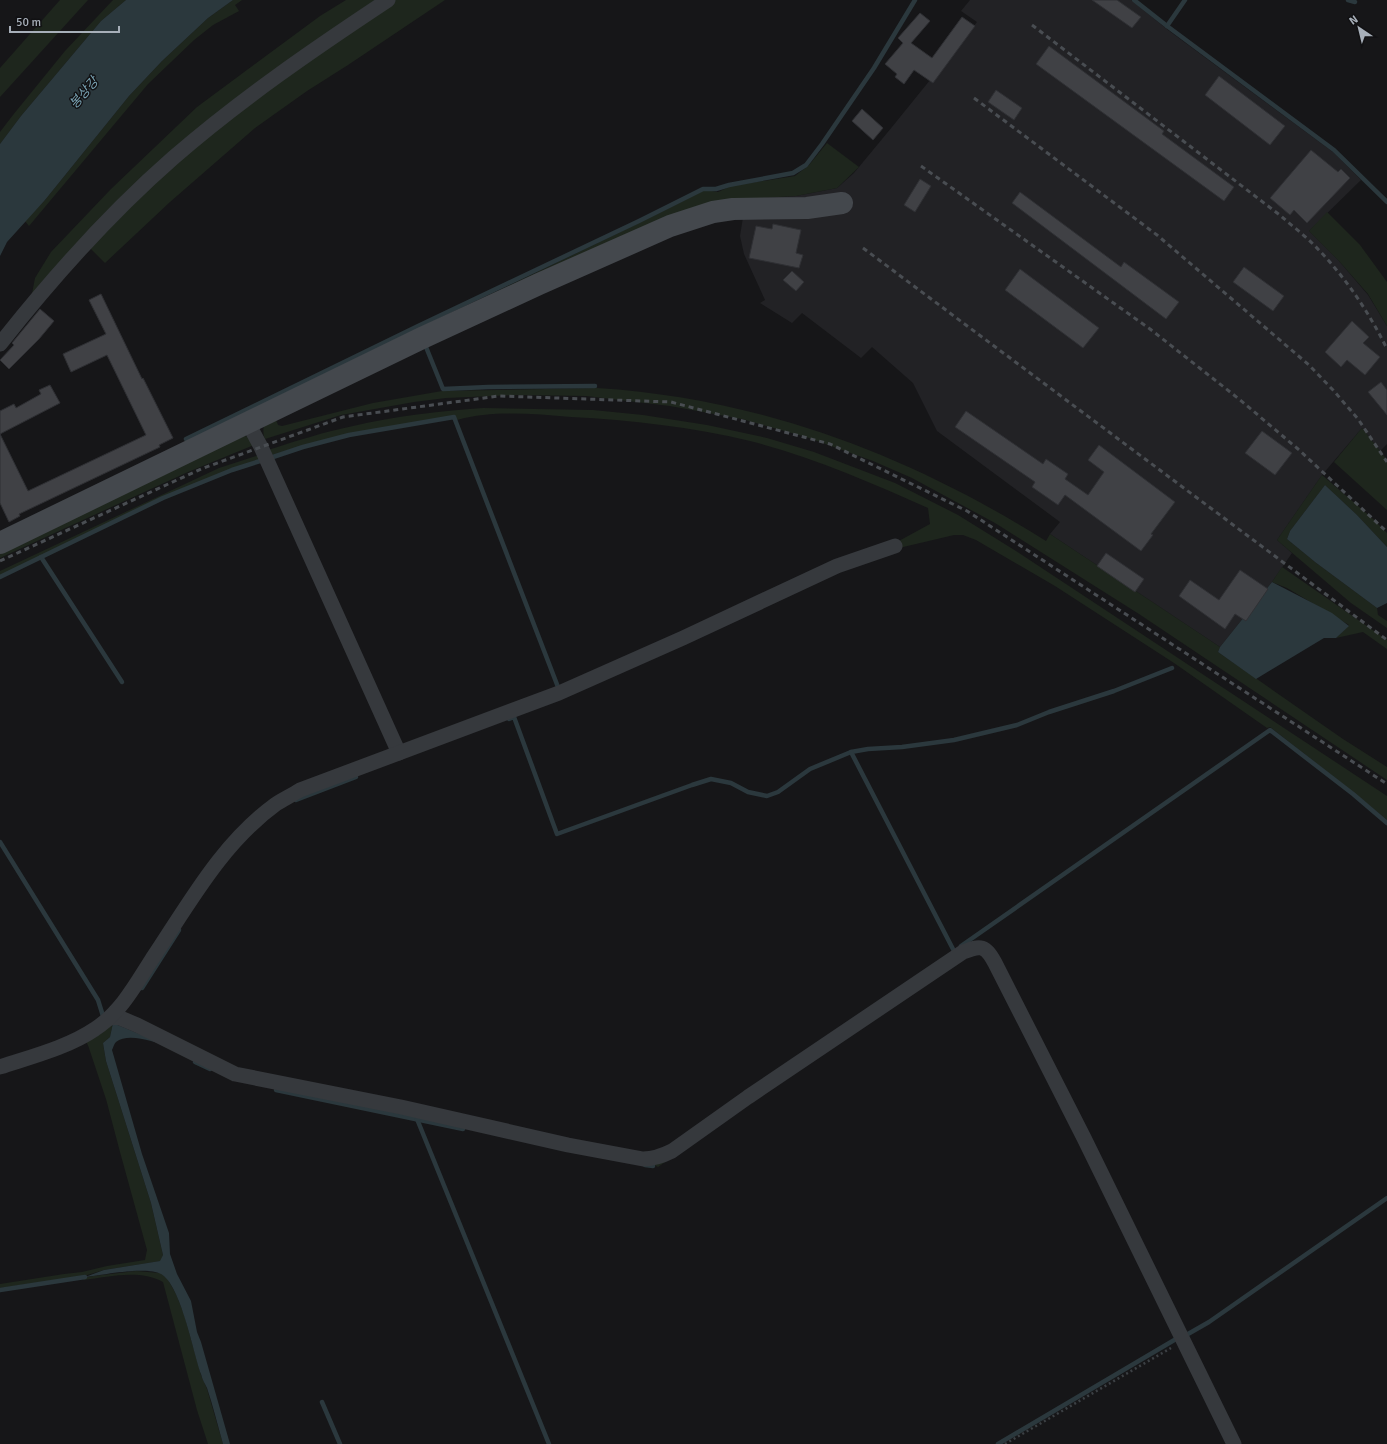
<svg xmlns="http://www.w3.org/2000/svg" width="1387" height="1444" font-family="Signika,'Noto Sans KR',sans-serif">
	<style>
		.built { fill: #222225 }
		.green { fill: #1e261d }
		.water { fill: #2b383d }
		.lines { fill: none; stroke-linecap: round; stroke-linejoin: round }
		.stream { stroke: #2b383d; stroke-width: 4.5 }
		.building { fill: #404145; stroke: #2f3034 }
		.path { stroke: #3c4044; stroke-width: 2.5; stroke-dasharray: 2 3; stroke-linecap: butt }
		.street { stroke: #36393d; stroke-width: 15 }
		.secondary { stroke: #44484d; stroke-width: 22 }
		.rail { stroke: #494d52; stroke-width: 3; stroke-dasharray: 5 4; stroke-linecap: butt }
		.labels { text-anchor: middle; dominant-baseline: central; stroke-width: 3; stroke-linejoin: round; paint-order: stroke }
		.water-label { font-size: 13px; font-style: italic; fill: #7ba5b6; stroke: #111113 }
	</style>
	<rect width="100%" height="100%" fill="#161618"/>
	<!-- built -->
	<path class="built" d="M970 0H1131L1168 30 1333 152 1361 180 1309 231 1339 261 1368 295 1387 326V444L1380 451 1362 428 1322 475 1277 540 1292 553 1272 582 1220 647 1050 534 1060 522 937 431 913 383 872 347 861 358 802 313 792 323 760 303 765 300 744 254 740 236 746 199 796 196 837 188 854 173 892 127 977 22 961 11Z"/>
	<!-- green -->
	<g class="green">
		<path d="M60 0H88L0 97V68Z"/>
		<path d="M113 0H126L101 21 21 116 0 144V132L13 115 65 51Z"/>
		<path d="M233 0H242L235 5 239 11 213 25 194 40 148 84 29 226 25 221 45 200 129 96 162 61 208 18Z"/>
		<path d="M346 0H381L232 104 31 299 35 278 51 252 111 189 197 107 320 16Z"/>
		<path d="M395 0H445L348 65 307 91 255 128 170 202 105 263 89 247 178 160 319 51Z"/>
		<path d="M827 143 859 167 837 188 796 196 746 199 182 443 641 222 705 190 718 192 731 186 795 176 809 165Z"/>
		<path d="M1327 212 1360 245 1387 282V326L1368 294 1339 261 1309 231Z"/>
		<path d="M597 388C759 398 909 455 1046 541L1050 534 1220 647 1218 652 1343 739 1387 767V780L1139 614 995 523 912 478 873 461 806 437 742 419 670 406 586 396 516 395 446 398 414 402 341 415 265 439C263 434 263 430 264 424L275 417 278 425 282 426 373 403 442 391Z"/>
		<path d="M483 408 593 410 643 415 707 425 767 438 814 452 895 483 958 515 1016 551 1387 796V820L1353 792 1270 727 1267 728 1174 663 1055 586 976 540 963 535H954L899 548 897 542 930 524 928 508C870 482 812 457 750 441 692 427 631 420 571 417 533 414 493 410 457 420L455 416C391 426 330 436 269 456L268 450C296 441 324 432 353 426 395 416 439 411 483 408Z"/>
		<path d="M1362 428 1387 460V510L1334 462Z"/>
		<path d="M244 435 249 438 254 445 188 472 0 558V551Z"/>
		<path d="M259 455 260 459C170 491 86 535 0 576V571L219 468Z"/>
		<path d="M1322 475 1373 519 1387 533V547L1357 515 1325 485 1290 531 1287 539 1315 562 1377 608 1378 615 1387 621V628L1351 603 1277 540Z"/>
		<path d="M1282 567 1387 640V649L1363 632 1336 638 1349 625 1287 588 1272 582Z"/>
		<path d="M974 951C986 953 989 959 995 969L1081 1138 1179 1334 1177 1335 992 969C984 956 981 951 965 955L843 1037 658 1167 652 1164 639 1163 456 1126 236 1078C212 1069 190 1057 167 1045 150 1037 132 1025 113 1023L110 1037 103 1043 106 1061 151 1203 163 1255 161 1261 104 1270 84 1276 0 1288V1284L64 1274 82 1272 107 1266 145 1260 147 1250 120 1152 106 1099 89 1048 87 1043 83 1041 104 1028 113 1021H122L173 1046 216 1068 235 1076 421 1114 540 1142 644 1162C656 1162 663 1158 674 1152L748 1100 965 953Z"/>
		<path d="M136 1271 160 1273 167 1278 176 1294 184 1314 201 1375 207 1389 223 1444H208L197 1410 163 1282C139 1269 109 1277 83 1280L85 1277Z"/>
	</g>
	<!-- water -->
	<g class="water">
		<path d="M126 0H233L208 18 162 61 129 96 45 200 7 242 0 256V144L21 116 101 21Z"/>
		<path d="M1325 485 1357 515 1387 547V603L1377 608 1315 562 1287 539 1290 531Z"/>
		<path d="M1272 582 1332 613 1349 626 1336 638H1324L1256 679 1218 652 1220 647Z"/>
		<path d="M113 1023 168 1046C155 1042 128 1032 116 1042 114 1044 113 1048 112 1050L142 1154 169 1233 170 1254 177 1274 191 1301 197 1332 201 1342 230 1444H223C218 1426 213 1406 207 1388 205 1384 202 1379 201 1374 193 1352 181 1285 161 1274 147 1266 102 1275 85 1277L104 1270 160 1261 163 1255 151 1203 106 1061 103 1043 110 1037Z"/>
	</g>
	<g class="lines">
		<!-- stream -->
		<g class="stream">
			<path d="M1134 0 1167 26"/>
			<path d="M1185 0 1167 26 1334 150 1387 202"/>
			<path d="M1348 0 1355 2"/>
			<path d="M426 347 443 389 488 387 595 386"/>
			<path d="M186 439 418 326 639 221 703 189H716L729 185 793 173 806 165 822 144 874 68 915 0"/>
			<path d="M273 457 303 447 349 435 454 417 558 687"/>
			<path d="M41 557 122 682"/>
			<path d="M0 577 163 498 232 470 260 461"/>
			<path d="M509 719 514 717 557 834 692 785 711 779 731 783 748 792 767 796 778 792 810 769 851 752 868 749 902 747 954 740 1017 725 1049 712 1114 691 1172 668"/>
			<path d="M851 752 954 951"/>
			<path d="M296 800 356 777"/>
			<path d="M0 842 98 1000 103 1016"/>
			<path d="M961 946 1270 730 1353 794 1387 823"/>
			<path d="M142 988 179 930"/>
			<path d="M195 1062 210 1069"/>
			<path d="M276 1090 463 1129"/>
			<path d="M417 1119 549 1444"/>
			<path d="M645 1165 653 1166"/>
			<path d="M0 1290 85 1277"/>
			<path d="M1188 1334 1209 1322 1387 1198"/>
			<path d="M322 1402 340 1444"/>
			<path d="M998 1444 1176 1339"/>
		</g>
	</g>
	<!-- building -->
	<g class="building">
		<path d="M1092 0H1117L1141 17 1132 28Z"/>
		<path d="M920 13 930 21 911 43 932 58 962 17 975 26 933 83 914 70 904 84 895 77 897 74 885 64 903 43 898 38Z"/>
		<path d="M1049 46 1164 131 1162 134 1234 187 1224 201 1036 64Z"/>
		<path d="M1219 76 1285 126 1270 145 1205 95Z"/>
		<path d="M996 90 1022 108 1014 120 988 102Z"/>
		<path d="M862 109 883 128 873 140 852 121Z"/>
		<path d="M1311 150 1338 172 1341 169 1350 178 1307 223 1294 210 1290 215 1270 198Z"/>
		<path d="M920 179 931 186 915 212 904 205Z"/>
		<path d="M1020 192 1121 267 1124 262 1179 302 1166 319 1012 203Z"/>
		<path d="M773 224 801 230 796 253 803 255 799 268 749 258 756 226 772 229Z"/>
		<path d="M1244 267 1284 296 1273 311 1233 282Z"/>
		<path d="M1020 269 1099 328 1083 348 1005 290Z"/>
		<path d="M792 271 804 282 796 291 783 280Z"/>
		<path d="M101 294 142 379 143 378 173 438 159 445 160 447 19 514 20 516 9 522 0 503V411L14 404 16 408 41 394 39 390 50 385 60 403 0 434 28 491 146 435 107 355 71 372 63 354 106 334 89 300Z"/>
		<path d="M40 309 54 321 39 339 9 369 0 360 14 345 12 343Z"/>
		<path d="M1352 321 1369 337 1363 343 1380 357 1365 375 1347 360 1341 367 1325 352Z"/>
		<path d="M1381 382 1387 390V415L1368 392Z"/>
		<path d="M966 411 1043 464 1046 459 1068 474 1065 479 1088 495 1104 472 1088 460 1099 445 1175 502 1151 534 1153 535 1141 551 1065 495 1058 505 1032 487 1035 482 955 427Z"/>
		<path d="M1262 431 1292 453 1275 475 1245 453Z"/>
		<path d="M1106 553 1144 579 1135 592 1097 566Z"/>
		<path d="M1240 570 1268 589 1246 621 1235 614 1225 629 1179 596 1190 580 1219 600Z"/>
	</g>
	<g class="lines">
		<!-- path -->
		<path class="path" d="M1005 1444 1171 1348"/>
		<!-- street -->
		<g class="street">
			<path d="M0 344C53 277 109 214 173 158 241 99 314 49 388 0"/>
			<path d="M248 423 261 447 399 753"/>
			<path d="M110 1018 118 1017 137 1025 235 1074 401 1107 568 1145 643 1159C654 1159 662 1156 672 1151L748 1097 963 952C981 945 985 945 995 963L1084 1138 1234 1444"/>
			<path d="M0 1067C30 1057 69 1047 95 1029 121 1012 136 984 152 959 189 904 221 844 276 804 284 799 292 795 300 790L559 693 683 638 837 566 895 546"/>
		</g>
		<!-- secondary -->
		<path class="secondary" d="M0 543 422 338 539 284 670 226 713 212 733 209 807 208 842 203"/>
		<!-- rail -->
		<g class="rail">
			<path d="M1032 25 1281 216C1291 225 1303 234 1313 244 1343 274 1368 310 1387 349"/>
			<path d="M974 98 1157 235 1309 365 1333 390 1358 419 1387 462"/>
			<path d="M921 166 1150 329 1239 399 1298 449 1387 532"/>
			<path d="M863 248 1387 640"/>
			<path d="M0 561 201 469 343 417 499 396 671 402 830 444 967 511 1387 784"/>
		</g>
	</g>
	<g class="labels">
		<!-- water labels -->
		<g class="water-label">
			<text transform="translate(84 93) rotate(-49)">봉상강</text>
		</g>
	</g>
	<!-- north arrow -->
	<g transform="translate(1359 28) rotate(325)" stroke="#111113" stroke-width="3" paint-order="stroke">
	<path d="M0-3L7 15L0 10L-7 15Z" fill="#a7afb9"/>
	<text y="-6" font-size="11" font-weight="bold" text-anchor="middle" fill="#a7afb9">N</text>
	</g>
	<!-- scale -->
	<path d="M10 26v6h109v-6" fill="none" stroke="#a7afb9" stroke-width="2"/>
	<text x="16" y="26" font-size="12" fill="#a7afb9" stroke="#111113" stroke-width="3" paint-order="stroke">50 m</text>
</svg>
